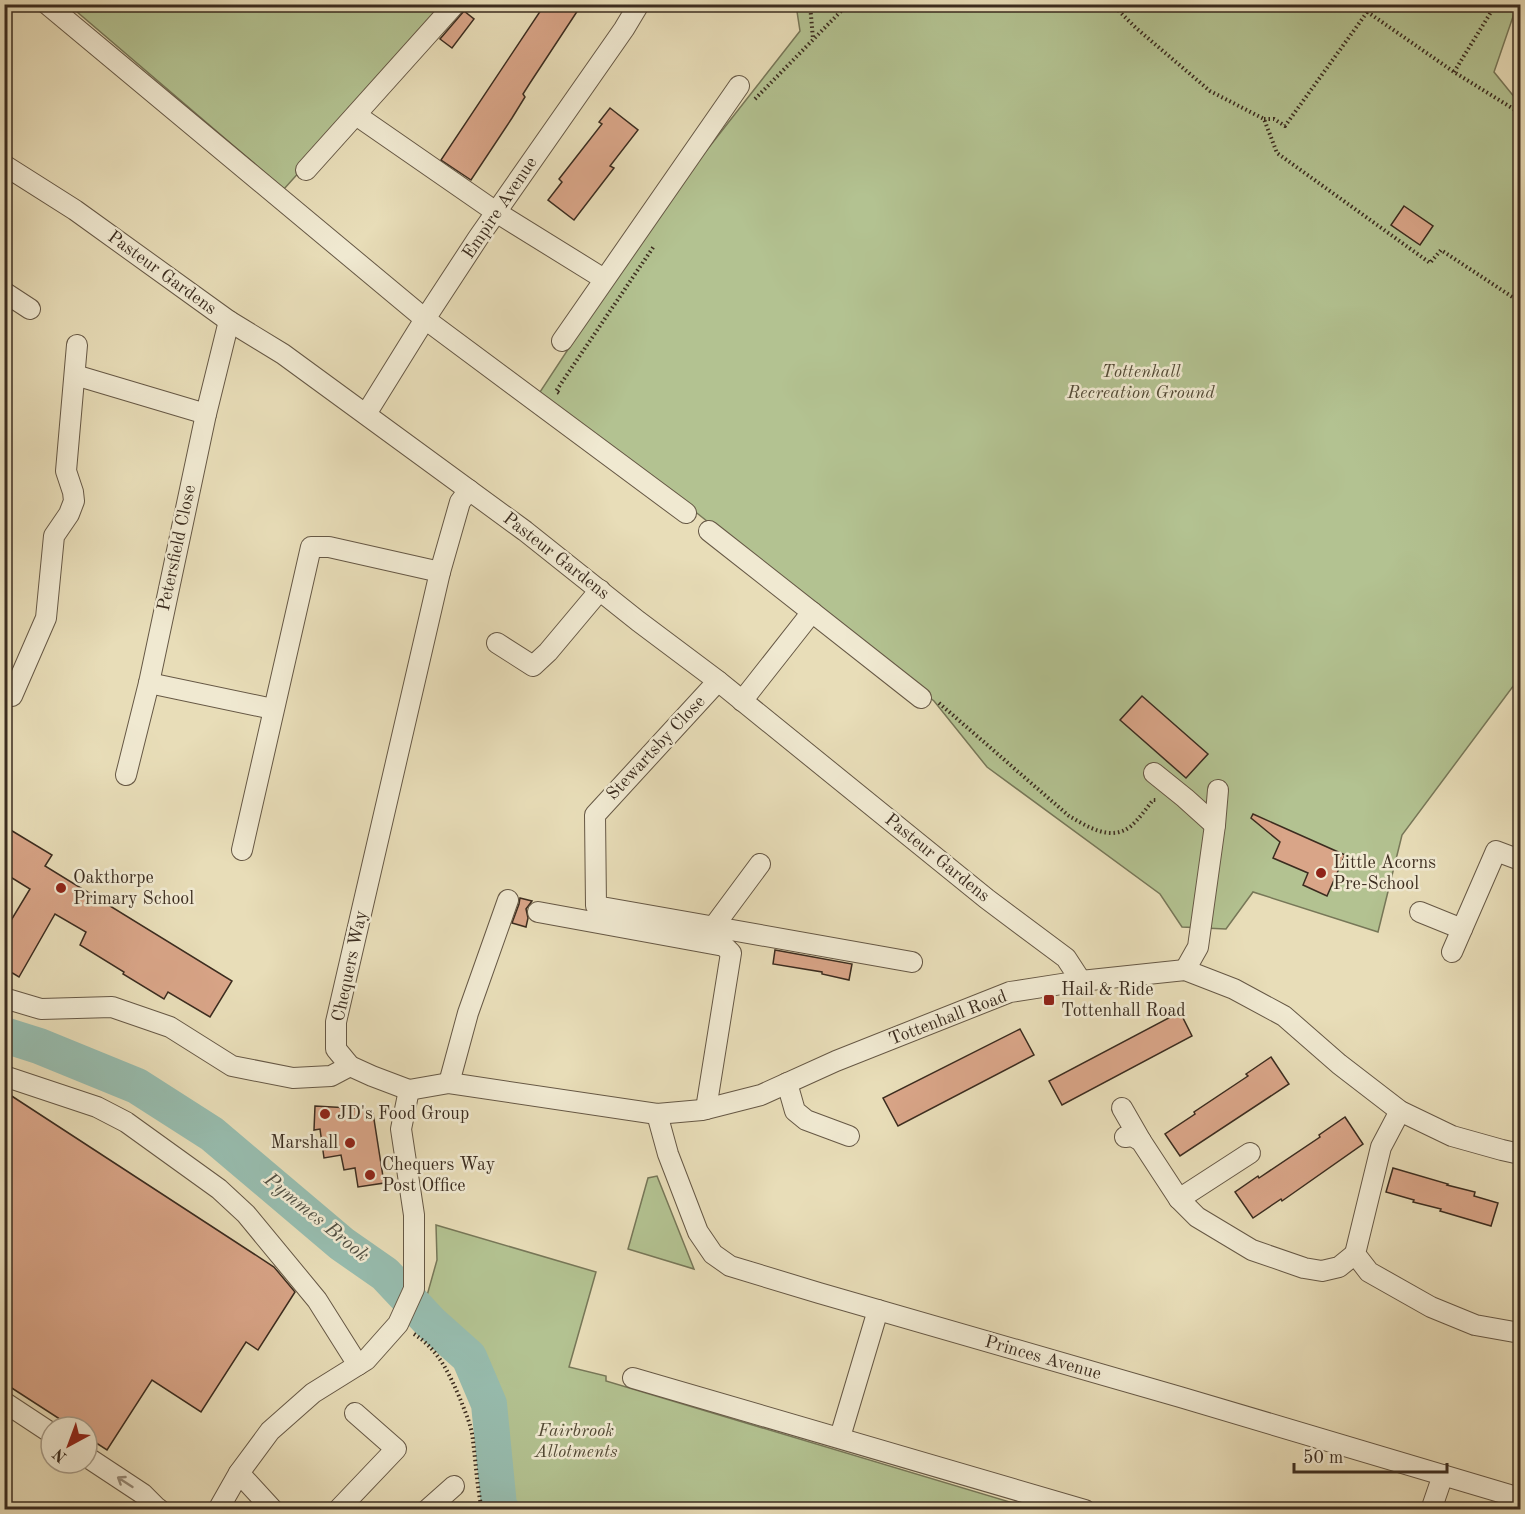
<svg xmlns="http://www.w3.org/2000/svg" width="1525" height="1514" font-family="'Old Standard TT',serif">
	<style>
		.green { fill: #b3c291; stroke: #777758; stroke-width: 1.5 }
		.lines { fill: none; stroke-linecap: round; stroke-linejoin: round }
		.river { stroke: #97bcae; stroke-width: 36 }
		.building { fill: #d9a588; stroke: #3b2c1f; stroke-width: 1.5 }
		.minor-casing { stroke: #665845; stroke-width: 22 }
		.path { stroke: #3b2c1f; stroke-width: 4; stroke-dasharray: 1.5 3; stroke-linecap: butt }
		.minor { stroke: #f0e9d1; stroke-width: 20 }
		.oneway { stroke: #968a78 }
		.poi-dot { fill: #8f2418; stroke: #f0e9d1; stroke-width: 2 }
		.labels { text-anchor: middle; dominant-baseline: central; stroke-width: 5; stroke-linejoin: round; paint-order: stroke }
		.street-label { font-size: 18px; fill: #3b2c1f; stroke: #f0e9d1 }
		.park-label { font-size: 18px; font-style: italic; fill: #534a36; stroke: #f0e9d1 }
		.poi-label { font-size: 18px; fill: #3b2c1f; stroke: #f0e9d1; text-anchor: start }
		.water-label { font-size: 20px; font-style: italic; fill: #525043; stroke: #f0e9d1 }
	</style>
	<rect width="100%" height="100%" fill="#e8ddb8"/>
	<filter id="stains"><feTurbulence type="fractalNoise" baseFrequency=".00333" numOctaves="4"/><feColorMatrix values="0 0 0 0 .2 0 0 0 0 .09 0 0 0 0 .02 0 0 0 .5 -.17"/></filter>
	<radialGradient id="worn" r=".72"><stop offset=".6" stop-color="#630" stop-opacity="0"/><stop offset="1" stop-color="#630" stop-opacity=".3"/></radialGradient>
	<!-- green -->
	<g class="green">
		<path d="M69 5H450L284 189Z"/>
		<path d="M796 5H1517L1494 72 1520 104V677L1402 835 1378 932 1253 892 1226 929 1182 927 1160 894 987 767 934 701 693 510 538 395 659 211 800 31Z"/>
		<path d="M657 1176 694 1269 628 1249 648 1178Z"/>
		<path d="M436 1225 596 1272 569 1367 606 1376V1381L1033 1509H511L509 1505 506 1484 508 1449 503 1422 491 1390 470 1350 426 1299 437 1260Z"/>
	</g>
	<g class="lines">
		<!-- river -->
		<path class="river" d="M4 1035 39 1046 137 1086 212 1134 342 1244 385 1274 432 1324 469 1357 489 1404 499 1506 502 1510"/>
	</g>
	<!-- building -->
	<g class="building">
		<path d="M545 4H582L530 83 523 94 525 97 512 118 471 180 441 160Z"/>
		<path d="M464 11 474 19 452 48 440 39Z"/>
		<path d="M610 108 638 130 610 166 614 168 574 220 548 200 562 182 559 179 602 124 599 122Z"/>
		<path d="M1404 206 1433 226 1420 245 1391 225Z"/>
		<path d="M1142 696 1208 754 1186 778 1120 720Z"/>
		<path d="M1253 814 1345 855 1327 896 1303 885 1308 873 1273 858 1280 842 1251 818Z"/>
		<path d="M4 826 52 855 45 866 232 981 210 1017 168 992 164 999 123 974 124 972 80 945 86 932 55 914 19 977 4 968V932L30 889 4 873Z"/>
		<path d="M520 898 532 901 526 909 528 918 526 927 512 923 519 904Z"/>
		<path d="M775 950 852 964 849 980 822 974V972L773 964Z"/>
		<path d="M1180 1012 1192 1036 1062 1105 1049 1081Z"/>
		<path d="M1020 1029 1034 1055 898 1126 883 1098Z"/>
		<path d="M1271 1057 1289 1084 1180 1156 1165 1134 1195 1114 1194 1112 1248 1076 1246 1074Z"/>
		<path d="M4 1091 274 1267 295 1292 258 1350 246 1342 201 1412 152 1380 107 1450 87 1437V1427H72L4 1383Z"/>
		<path d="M315 1106 367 1109 373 1113 384 1183 358 1187 355 1168 344 1170 341 1155 324 1158 320 1129 314 1130Z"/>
		<path d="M1345 1117 1363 1144 1282 1201 1281 1199 1253 1218 1235 1192 1258 1176 1259 1178 1320 1137 1319 1135Z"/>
		<path d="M1393 1168 1448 1184 1447 1185 1475 1192 1474 1196 1498 1203 1491 1226 1440 1211 1441 1209 1413 1202 1414 1200 1386 1192Z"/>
	</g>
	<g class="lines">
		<!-- minor casing -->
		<g class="minor-casing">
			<g id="minor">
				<path d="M47 4 425 319 686 513"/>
				<path d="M356 115 496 212 604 279"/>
				<path d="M4 165 75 210 229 321 283 354 525 531 638 621 718 681 987 899 1066 958 1081 981"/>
				<path d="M306 170 455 4"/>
				<path d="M4 292 30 309"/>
				<path d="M562 341 739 86"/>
				<path d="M75 375 206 414"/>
				<path d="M366 414 425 319 478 238 624 29 639 4"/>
				<path d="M709 531 921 698"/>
				<path d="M497 643 533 666 548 652 600 590"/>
				<path d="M718 681 595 815 596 906 912 962"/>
				<path d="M149 683 273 709"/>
				<path d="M12 696 46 618 54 536 69 514 74 501 73 492 66 471 77 345"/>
				<path d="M742 701 812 612"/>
				<path d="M1154 773 1185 798 1215 825"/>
				<path d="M126 775 149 683 206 414 229 321"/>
				<path d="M242 850 311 547H329L440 572"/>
				<path d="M538 912 724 946 731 953 706 1109"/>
				<path d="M1420 912 1462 929"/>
				<path d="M714 926 760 864"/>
				<path d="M1452 952 1496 851 1520 860"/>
				<path d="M1185 970 1198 947 1215 825 1218 790"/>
				<path d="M4 998 41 1009 112 1007 170 1027 232 1066 293 1078 331 1076 350 1066"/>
				<path d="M4 1076 97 1107 126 1122 219 1189 246 1214 317 1300 358 1365"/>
				<path d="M449 1083 468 1013 508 900"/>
				<path d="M787 1083 795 1111 806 1120 849 1136"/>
				<path d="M409 1090 449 1083 657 1114 702 1110 761 1095 836 1061 1010 992 1081 981 1185 970 1234 989 1284 1016 1339 1064 1400 1111 1452 1136 1502 1150 1520 1154"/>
				<path d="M409 1090 372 1076 350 1066 336 1049V1022L440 572 460 502 469 490"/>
				<path d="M1122 1108 1141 1141"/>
				<path d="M1400 1111 1381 1147 1355 1254 1369 1272 1431 1307 1475 1325 1520 1333"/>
				<path d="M657 1114 668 1154 698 1232 713 1254 730 1266 819 1293 1180 1397 1520 1498"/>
				<path d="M1125 1137 1132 1136 1141 1141 1179 1199 1197 1217 1252 1250 1304 1268 1322 1271 1339 1267 1355 1254"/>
				<path d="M1179 1199 1250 1153"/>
				<path d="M633 1378 1085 1510"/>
				<path d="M4 1402 51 1433"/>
				<path d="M840 1437 878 1310"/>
				<path d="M87 1457 143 1494 156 1507 160 1510"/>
				<path d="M239 1473 273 1510"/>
				<path d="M218 1510 239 1473 270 1431 313 1393 366 1360 398 1324 414 1289V1215L401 1129 409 1090"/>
				<path d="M338 1510 396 1449 355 1413"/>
				<path d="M427 1510 454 1486"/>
				<path d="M1431 1510 1443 1475"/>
			</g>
		</g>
		<!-- path -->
		<g class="path">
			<path d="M810 4 813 39"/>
			<path d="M1112 4 1136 28 1210 91 1264 119 1277 153 1430 263 1441 250 1520 302"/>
			<path d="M1356 4 1454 72 1520 113"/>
			<path d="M1454 72 1496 4"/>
			<path d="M755 99 848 4"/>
			<path d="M1264 119H1274L1285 126 1373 4"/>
			<path d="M559 393 556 391 654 246"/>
			<path d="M939 703 1069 816C1088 827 1111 842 1131 826 1139 819 1146 809 1153 800H1157"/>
			<path d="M414 1334C439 1350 450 1375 461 1401 466 1414 472 1427 473 1441 476 1464 477 1487 482 1510"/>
		</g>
		<!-- minor -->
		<use href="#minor" class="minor"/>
	</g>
	<!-- one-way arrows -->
	<defs><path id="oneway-shaft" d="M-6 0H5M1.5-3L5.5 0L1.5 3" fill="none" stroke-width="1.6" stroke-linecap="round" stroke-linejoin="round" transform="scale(1.5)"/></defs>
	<use class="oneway" href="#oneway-shaft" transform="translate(125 1482) rotate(-147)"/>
	<!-- markers -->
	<g class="poi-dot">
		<circle cx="1321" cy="873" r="6"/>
		<circle cx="61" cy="888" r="6"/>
		<rect x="1043" y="994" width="12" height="12" rx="3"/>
		<circle cx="325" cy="1114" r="6"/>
		<circle cx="350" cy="1143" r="6"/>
		<circle cx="370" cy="1175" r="6"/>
	</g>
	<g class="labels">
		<!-- street labels -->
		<g class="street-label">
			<text transform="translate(500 208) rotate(-56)">Empire Avenue</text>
			<text transform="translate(162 273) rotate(36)">Pasteur Gardens</text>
			<text transform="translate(177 548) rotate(-78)">Petersfield Close</text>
			<text transform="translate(556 556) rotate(38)">Pasteur Gardens</text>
			<text transform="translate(656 748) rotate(-47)">Stewartsby Close</text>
			<text transform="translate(937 858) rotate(39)">Pasteur Gardens</text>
			<text transform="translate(350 966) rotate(-78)">Chequers Way</text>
			<text transform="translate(948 1018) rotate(-21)">Tottenhall Road</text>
			<text transform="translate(1043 1358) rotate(16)">Princes Avenue</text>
		</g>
		<!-- park labels -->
		<g class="park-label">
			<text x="1141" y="372">Tottenhall<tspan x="1141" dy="21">Recreation Ground</tspan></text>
			<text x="576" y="1431">Fairbrook<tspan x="576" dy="21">Allotments</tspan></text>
		</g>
		<!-- poi labels -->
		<g class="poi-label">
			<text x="1333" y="863">Little Acorns<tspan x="1333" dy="21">Pre-School</tspan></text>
			<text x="73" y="878">Oakthorpe<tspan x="73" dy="21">Primary School</tspan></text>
			<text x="1061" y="990">Hail &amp; Ride<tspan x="1061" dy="21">Tottenhall Road</tspan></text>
			<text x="337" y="1114">JD's Food Group</text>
			<text x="338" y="1143" text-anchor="end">Marshall</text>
			<text x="382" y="1165">Chequers Way<tspan x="382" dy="21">Post Office</tspan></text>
		</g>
		<!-- water labels -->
		<g class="water-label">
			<text transform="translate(316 1218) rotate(39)">Pymmes Brook</text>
		</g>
	</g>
	<!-- margin -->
	<rect width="1525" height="1514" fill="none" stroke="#e8ddb8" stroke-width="24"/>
	<rect x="6" y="6" width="1513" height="1502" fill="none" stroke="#3b2c1f" stroke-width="3"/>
	<rect x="12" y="12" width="1501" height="1490" fill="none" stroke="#3b2c1f" stroke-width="1.5"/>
	<!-- north arrow -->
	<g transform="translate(69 1445) rotate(221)"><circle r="28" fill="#f0e9d1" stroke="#a89d8a" stroke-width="1.5"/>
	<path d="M0-4.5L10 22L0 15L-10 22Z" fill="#8f2418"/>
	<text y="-9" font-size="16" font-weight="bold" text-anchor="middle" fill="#3b2c1f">N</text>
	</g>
	<!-- scale -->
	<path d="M1294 1463v9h153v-9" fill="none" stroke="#3b2c1f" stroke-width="3"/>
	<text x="1303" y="1463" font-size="18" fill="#3b2c1f" stroke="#f0e9d1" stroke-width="4.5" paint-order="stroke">50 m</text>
	<rect width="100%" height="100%" filter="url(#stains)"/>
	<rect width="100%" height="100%" fill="url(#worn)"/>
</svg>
